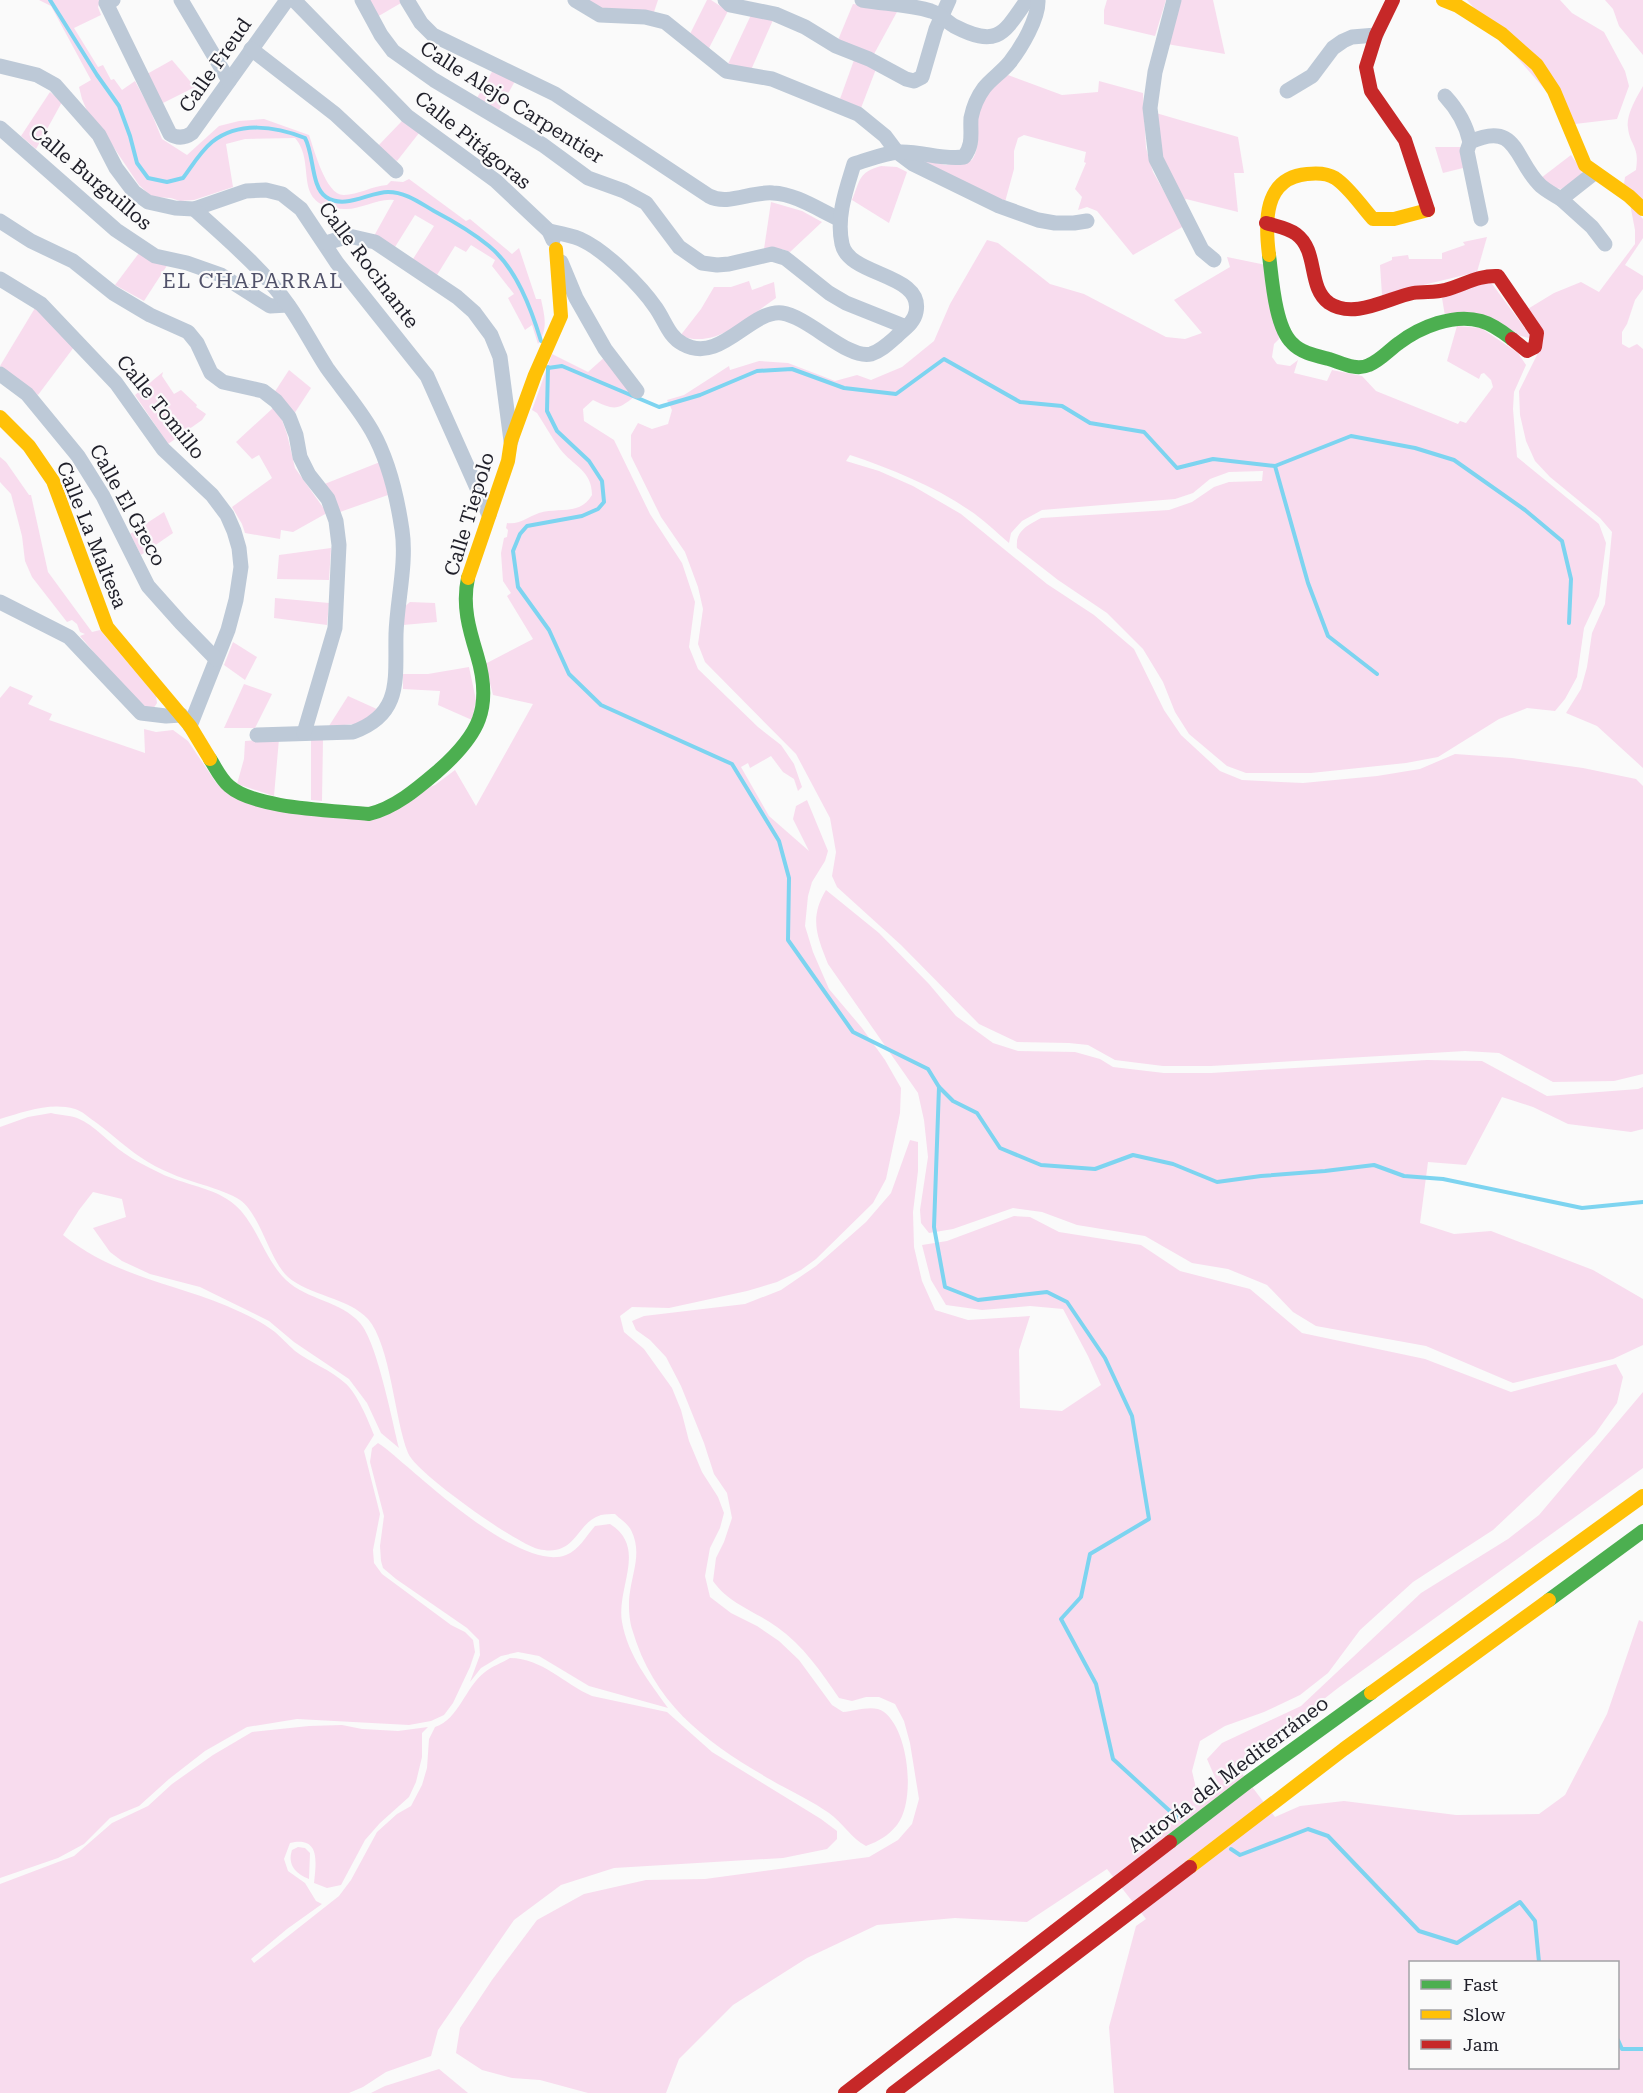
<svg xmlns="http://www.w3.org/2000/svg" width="1643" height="2093" font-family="'Roboto Serif',serif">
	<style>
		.green { fill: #f8dcee; fill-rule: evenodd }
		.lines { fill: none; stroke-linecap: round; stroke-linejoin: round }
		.stream { stroke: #7dd4f0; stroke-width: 4 }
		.street { stroke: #bdc9d7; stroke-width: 15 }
		.fast { stroke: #4caf50; stroke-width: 14 }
		.slow { stroke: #ffc107; stroke-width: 14 }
		.jam { stroke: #c62828; stroke-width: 14 }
		.labels { text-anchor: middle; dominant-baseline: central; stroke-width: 4.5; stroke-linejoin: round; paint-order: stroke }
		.street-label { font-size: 20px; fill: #1f1f29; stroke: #fafafa }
		.neighbourhood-label { font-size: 21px; letter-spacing: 1.5px; fill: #51526a; stroke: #fafafa }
	</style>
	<rect width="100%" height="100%" fill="#fafafa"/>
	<!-- green -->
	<g class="green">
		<path d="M39 0H101L98 7 101 15 74 28 98 67 103 65 111 80 114 79 122 90 135 81 149 107 162 139 187 155 219 126 239 121 264 119 309 135C314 149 326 196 344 195 358 195 372 186 387 185L391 181 403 182 409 179 466 221 470 219 512 254 519 248 536 299H541C545 318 548 328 538 344L532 325 525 330 508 298 514 294 492 266 495 260 471 245 466 252 455 246 437 275 413 259 434 226 415 215 395 247 374 236 394 200C377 198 361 210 344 209 289 207 318 164 295 138L245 139 226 144 233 187 194 200 180 201 171 198 152 197 139 185 100 127 88 113 82 99 79 87 91 80 51 6Z"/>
		<path d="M370 0H400L401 3 377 17Z"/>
		<path d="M584 0H658L654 12 600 9Z"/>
		<path d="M707 0H711L728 11 708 50 690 34Z"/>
		<path d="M1107 0H1166L1155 36 1104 24V10Z"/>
		<path d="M1180 0H1213L1225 54 1167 44Z"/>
		<path d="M1467 0H1560L1572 13 1604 32 1625 71 1629 86 1617 119 1575 124Z"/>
		<path d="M1605 0H1643V55L1619 26 1613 9Z"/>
		<path d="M853 4 898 10 874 54 838 40Z"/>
		<path d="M751 15 773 20 751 70 728 64Z"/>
		<path d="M172 60 195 87 161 104 147 74Z"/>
		<path d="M854 60 876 69 861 108 840 99Z"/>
		<path d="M493 70 515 81 499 110 477 98Z"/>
		<path d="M1008 75 1062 95 1098 92 1099 81 1143 93 1146 148 1153 172 1184 226 1133 255 1097 211 1087 207 1078 210 1082 197 1075 189 1086 163 1084 162 1086 152 1024 135 1018 138 1014 151V169L1005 202 916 159 946 165 972 160C984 142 972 121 981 103 987 92 998 83 1008 75Z"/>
		<path d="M1643 86V200L1624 184 1625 177 1636 170C1640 146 1630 146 1628 128 1626 114 1637 97 1643 86Z"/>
		<path d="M50 92 62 102 36 149 21 136Z"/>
		<path d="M1156 113 1238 137 1244 173H1234L1238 212 1186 199 1185 200 1161 157Z"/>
		<path d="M402 121 419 133 397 161 377 147Z"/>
		<path d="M1435 147H1462L1463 168 1443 173Z"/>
		<path d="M1571 155 1582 171 1581 177 1561 189 1552 187 1541 178Z"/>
		<path d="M881 166 897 167 907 172 889 223 852 200C860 181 858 172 881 166Z"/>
		<path d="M771 202 802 211 822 222 790 252 782 249H764Z"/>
		<path d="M1630 204 1643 219V238L1625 265 1643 276V289L1635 300 1627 324 1622 332V344L1629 348 1637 344 1643 349V768L1597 726 1566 713 1581 689 1587 667 1592 633 1605 604 1612 532 1600 518 1550 477 1535 461 1526 441 1520 415 1519 391 1542 345 1526 310 1554 293 1581 282 1599 292 1635 244V230Z"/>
		<path d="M1487 237 1477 272 1382 295 1380 265 1392 260V257L1408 255 1409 259H1442V253L1465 245 1463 242Z"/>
		<path d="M987 240 998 243 1050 284 1084 294 1166 337 1185 339 1202 333 1174 300 1230 267 1227 257 1266 265 1279 339 1274 344 1272 357 1277 364 1290 366 1298 360 1294 373 1327 381 1332 370 1362 376 1376 391 1458 424 1460 421 1466 423 1493 387 1491 380 1484 373 1481 374 1479 379 1447 361 1457 326 1481 328 1518 353 1526 365 1514 392 1513 409 1517 457 1599 524 1606 543 1599 596 1584 628 1577 677 1565 699 1555 711 1527 708 1499 719 1438 757 1406 763 1311 773H1246L1227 766 1189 734 1175 712 1163 682 1143 649 1107 613 1058 580 1017 548C1015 531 1028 525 1041 518L1169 510 1192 502 1214 487 1229 482 1262 481 1263 471 1229 472 1210 479 1193 493 1175 499 1042 510 1022 521 1011 533 1009 543C996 532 983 519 969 510 934 486 889 468 850 455L846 461 879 471 913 486 961 514 1047 584 1094 615 1134 649 1164 710 1181 735 1220 771 1242 780 1303 783 1377 776 1420 769 1455 754 1512 758 1583 768 1636 779 1643 786V1074L1614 1081 1553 1082 1499 1053 1465 1051 1211 1066H1163L1115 1060 1088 1045 1069 1043 1017 1042 979 1024 901 945 837 887 832 876 836 852 830 818 796 754 705 662 698 644 703 609 698 587 685 552 661 517 631 456V435L638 423 652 429 668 424 672 410 667 400 684 395 729 366 730 370 759 361 788 363 835 381 857 375 871 380 902 367 934 341 950 304Z"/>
		<path d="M139 253 168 264 144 301 115 285Z"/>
		<path d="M1489 280 1533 339 1445 316 1442 298Z"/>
		<path d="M749 281 752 290 774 282 776 298C746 318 718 349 680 336L701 309 714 287H731Z"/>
		<path d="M35 308 74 347 38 395 0 366Z"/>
		<path d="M552 354 588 372 606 356 635 396C617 411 614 410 593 400L583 409 584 421 614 440 650 514 682 563 695 602 689 647 698 669 758 727 781 745 794 764 802 787 798 791 794 779 783 772 771 756 750 768 748 763 741 767 769 816 809 851 793 819 796 806 807 800 828 851 825 861 812 882 808 896 805 926 813 952 829 989 862 1028 885 1060 901 1088 900 1113 886 1179 873 1203 816 1259 801 1270 777 1282 747 1291 669 1308 632 1307 620 1316 624 1332 644 1349 672 1388 681 1410 689 1441 702 1472 718 1497 724 1513 720 1528 710 1548 705 1576 710 1597 731 1613 757 1626 779 1641 799 1660 832 1705 843 1712C855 1711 874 1704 884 1712 909 1731 916 1801 897 1825 888 1836 879 1841 866 1846 851 1838 843 1823 829 1813 813 1802 795 1793 778 1784 710 1745 655 1708 632 1629 629 1619 628 1602 630 1592 633 1570 642 1552 631 1530 628 1524 620 1519 615 1514 611 1514 605 1514 601 1515 575 1523 577 1558 538 1549 515 1543 416 1473 408 1453 394 1418 391 1346 368 1319 349 1298 308 1295 288 1277 269 1260 261 1215 240 1200 231 1194 218 1190 207 1186 187 1180 166 1173 148 1162 129 1151 112 1134 94 1121 88 1117 82 1111 75 1109 49 1102 25 1112 0 1119V698L10 686 33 696 28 704 52 714 49 720 145 753 144 729 156 732 173 730 188 741 217 784 346 818 435 785 455 770 476 806 533 704 493 695 485 664 533 639 507 596 511 593 503 581 501 553 504 538 507 537 508 530 506 528 507 523C519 525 528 517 539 513 558 507 580 516 592 495 592 470 573 466 560 449 552 438 545 425 537 413L532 410Z"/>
		<path d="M289 370 311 388 294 414 274 393Z"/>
		<path d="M163 372 162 376 174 394 181 390 197 405 196 407 206 414 202 420 168 444 135 395Z"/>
		<path d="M273 408 282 420 287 434 295 468 327 513 293 532 281 530 280 539 245 533 242 524 232 507 272 478 259 455 252 459 236 442Z"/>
		<path d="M0 457 6 462 29 495H31L48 572 92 632 100 630 156 696 157 703 153 709 141 708 80 636 85 634 80 632 77 624 72 620 67 622 32 577 25 561 22 536 11 494 0 482Z"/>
		<path d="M380 462 388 495 340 512 322 485Z"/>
		<path d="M164 512 173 533 141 555 130 534Z"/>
		<path d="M331 548 329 580 277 579 279 555Z"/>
		<path d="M275 598 329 603 327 625 274 618Z"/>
		<path d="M410 602 435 603 437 622 403 625V608Z"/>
		<path d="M233 642 257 657 245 680 224 665Z"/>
		<path d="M469 667 476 700 472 720 438 705 440 691 403 689V674H428Z"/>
		<path d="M244 684 272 694 255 728H224Z"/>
		<path d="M348 696 379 710 357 724 329 726Z"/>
		<path d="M279 739 274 796 237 784 244 759 245 741Z"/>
		<path d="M311 739H323L322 801 311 800Z"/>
		<path d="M826 890 879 933 929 984 956 1016 993 1043 1018 1051 1075 1052 1100 1059 1113 1067 1164 1073H1211L1427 1060 1482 1061 1547 1096 1638 1089 1643 1087V1129L1631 1132 1568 1124 1533 1107 1502 1097 1466 1165 1428 1162 1420 1223 1454 1234 1491 1231 1593 1270 1643 1299V1345L1613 1359 1513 1383 1426 1346 1316 1326 1293 1312 1267 1285 1228 1269 1192 1263 1145 1236 1077 1225 1042 1212 1013 1208 953 1229 929 1233 921 1223 920 1210 928 1157 924 1120 918 1093 828 964C817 936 809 918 826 890Z"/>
		<path d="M51 1113C59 1115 69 1115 77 1118 96 1126 108 1142 124 1153 135 1161 148 1167 160 1173 183 1185 215 1187 235 1205 257 1224 264 1259 286 1280 307 1300 341 1301 360 1323 377 1342 392 1420 399 1448L381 1433 367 1403 349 1379 294 1342 269 1321 200 1287 150 1274 122 1261 110 1252 93 1228 126 1217 122 1199 93 1192 79 1210 63 1235C114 1276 169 1282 227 1306 243 1313 261 1321 275 1332 282 1338 288 1345 295 1351 311 1363 331 1370 345 1383 357 1393 368 1420 374 1435L364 1451 380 1514 373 1550 374 1563 382 1574 451 1625 465 1632 473 1640 475 1652 470 1667 453 1703 444 1715 431 1721 409 1725 297 1719 247 1727 205 1751 169 1779 139 1806 110 1818 84 1844 58 1858 0 1878V1127L28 1117Z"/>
		<path d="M910 1140 918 1142V1171L913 1212 914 1247 922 1281 935 1310 968 1320 1030 1316 1019 1350 1020 1408 1062 1411 1101 1385 1088 1356 1063 1309 1030 1306 982 1310 946 1305 931 1280 922 1245 947 1241 1014 1216 1030 1217 1059 1232 1141 1245 1180 1271 1250 1289 1302 1333 1425 1359 1511 1392 1616 1364 1623 1377 1617 1403 1595 1434 1493 1530 1413 1582 1360 1630 1328 1673 1300 1695 1264 1712 1225 1726 1200 1741 1192 1771 1198 1797 1217 1782 1207 1759 1222 1743 1301 1706 1421 1593 1508 1539 1539 1515 1643 1392V1468L1338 1688 1237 1767 1275 1817 1300 1806 1344 1801 1456 1815 1539 1814 1565 1795 1607 1714 1639 1620 1643 1622V2093H1114L1109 2027 1136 1926 1146 1919 1107 1869 1027 1922 955 1918 877 1925 807 1958 733 2005 679 2059 666 2093H588L540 2080 512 2078 482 2070 456 2053 460 2028 492 1980 537 1920 584 1894 646 1880 705 1879 869 1857 898 1840 912 1824 919 1799 910 1743 904 1721 895 1704 879 1697H866L852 1701 839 1698C822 1673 803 1645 777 1627 755 1611 729 1604 713 1581L716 1558 724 1542 732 1518 727 1493 714 1474 704 1443 681 1386 666 1357 650 1340 636 1330 632 1321 644 1316 745 1304 781 1290 816 1266 866 1222 891 1193ZM1410 1962H1618V2068H1410Z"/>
		<path d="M378 1443C389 1450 399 1460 410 1469 439 1494 526 1571 566 1555 579 1550 586 1536 595 1526L610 1524C648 1548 616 1587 622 1622 628 1656 649 1681 668 1708L589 1686 539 1656 518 1652 501 1656 481 1668 470 1682 480 1655 479 1640 467 1628 396 1579 383 1568 381 1561 380 1546 384 1516 370 1462 372 1448Z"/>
		<path d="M510 1658C542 1658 564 1684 592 1696L667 1712 712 1752 821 1819 837 1831V1839L827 1849 783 1858 614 1868 561 1885 514 1920 438 2030 431 2056 386 2072 363 2087 349 2093H0V1884L74 1856 112 1823 148 1806 172 1784 213 1755 252 1732 309 1726 342 1725 362 1729 398 1731 428 1727 422 1733V1757L416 1782 409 1797 380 1823 365 1840 341 1885 327 1888 314 1883C316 1863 321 1836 290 1843L284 1859 288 1871 305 1883 316 1901 322 1904 287 1929 251 1959 254 1963 339 1896 351 1880 377 1832 397 1814 411 1806 422 1785 427 1768 429 1739 435 1727C459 1719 465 1687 485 1672 492 1666 502 1663 510 1658Z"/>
		<path d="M298 1847 305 1848 310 1853 309 1879C296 1874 287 1865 292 1850Z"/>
		<path d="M439 2069 468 2093H371L385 2086Z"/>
	</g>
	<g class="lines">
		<!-- stream -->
		<g class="stream">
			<path d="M50 0 97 75 119 106 130 136 137 163 148 178 167 182 183 178C192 166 200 152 212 142 239 121 275 126 305 138 314 154 311 187 326 197 345 210 369 192 388 192 406 192 420 203 434 211 453 221 472 232 489 246 516 268 531 308 541 341"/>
			<path d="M548 367 547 411 557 431 589 461 602 481 604 502 598 509 582 516 527 526 520 534 513 551 518 587 549 630 569 674 601 705 732 764 779 841 789 878 788 940 853 1032 928 1069 939 1087 934 1227 945 1287 978 1300 1047 1292 1067 1302 1105 1358 1132 1416 1149 1519 1090 1554 1081 1597 1061 1619 1096 1684 1113 1759 1172 1813 1181 1819"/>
			<path d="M548 368 562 366 659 407 700 395 757 371 792 369 844 388 896 394 944 359 1020 402 1062 406 1090 423 1144 432 1177 468 1213 459 1275 466 1308 583 1328 636 1377 674"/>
			<path d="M1275 466 1351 436 1415 448 1454 460 1525 510 1562 541 1571 579 1569 623"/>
			<path d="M939 1087 953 1101 977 1113 1000 1148 1041 1165 1095 1169 1133 1155 1173 1164 1217 1182 1261 1176 1325 1171 1374 1165 1404 1176 1443 1179 1582 1208 1643 1202"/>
			<path d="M1231 1849 1240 1855 1308 1829 1328 1836 1419 1931 1457 1943 1520 1902 1535 1921 1539 1962"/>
			<path d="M1618 2040 1622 2049H1643"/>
		</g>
		<!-- street -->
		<g class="street">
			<path d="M113 0 106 3 170 134C178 139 185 138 192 133L287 0"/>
			<path d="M181 0 229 81"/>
			<path d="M294 0 407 116 496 181 549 231 553 240"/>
			<path d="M362 0 381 35 393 51 434 80 543 145 588 178 624 191 646 203 679 247 702 263 717 265 729 264 772 254 785 258 829 293 846 303 906 327"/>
			<path d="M407 0 421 23 433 35 555 94 709 196C728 206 751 191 773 193 796 194 819 210 839 219"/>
			<path d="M575 0 600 15 645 17 665 22 726 71 772 79 858 114 885 136 897 152 913 164 999 206 1038 220 1055 223H1074L1087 221"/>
			<path d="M725 0 730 5 775 14 805 27 836 46 869 59 906 79 914 81 922 77 936 29 949 0"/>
			<path d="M862 0C885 4 908 4 931 11 940 14 946 21 954 26 997 48 1003 35 1027 0"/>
			<path d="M1174 0 1155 72 1150 108 1156 159 1202 250 1214 260"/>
			<path d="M251 49 335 114 396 171"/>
			<path d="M0 66 37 75 55 85 99 135 116 168 134 192 148 202 175 208 194 209 246 191 266 190 282 194 301 209 337 263 427 376 489 515"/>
			<path d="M1287 91 1312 76 1333 48 1343 41 1352 37 1376 35"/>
			<path d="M1445 96C1458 110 1466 124 1470 142"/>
			<path d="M0 128 116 230 155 256 187 263 221 275 270 306 288 305"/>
			<path d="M1561 199 1592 227 1605 244"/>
			<path d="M194 209C227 239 263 269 289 306 303 326 314 348 327 368 342 389 359 408 372 431 389 461 397 496 402 530 407 563 397 601 396 634 395 678 403 714 353 732L257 735"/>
			<path d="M1481 219 1467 151 1470 142C1519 120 1514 161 1541 186 1547 191 1554 195 1561 199L1594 173"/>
			<path d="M0 221 31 241 73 261 113 293 150 315 188 332 197 343 211 373 223 382 263 391 276 401 289 417 296 435 300 457 309 475 328 499 336 521 339 545 335 628 304 733"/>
			<path d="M549 231C559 233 571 235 580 239 605 250 641 286 656 308 665 321 669 337 683 344 720 365 751 309 782 313 809 317 848 360 871 354 881 351 889 343 897 336 904 329 914 323 916 312 924 273 849 277 842 244 836 217 846 190 854 164 868 160 884 153 899 152 922 151 941 160 964 157 974 144 970 133 971 118 973 108 978 96 984 88 991 79 1002 72 1010 62 1021 48 1039 18 1038 0"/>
			<path d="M326 243 349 236 375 242 457 297 474 312 491 335 500 357 511 441"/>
			<path d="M561 262 576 298 605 349 637 391"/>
			<path d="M0 279 41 304 116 383 163 449 212 495 227 515 234 531 239 548 241 567 236 600 228 630 190 726"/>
			<path d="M0 374 27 394 78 456 103 496 148 586 181 623 216 659"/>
			<path d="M0 602 69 637 141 713 166 716 181 715"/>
		</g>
		<!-- fast -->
		<g class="fast">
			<path d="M1269 255C1272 278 1275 327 1292 343 1301 353 1317 356 1329 359 1342 363 1356 371 1369 365 1381 360 1389 350 1399 343 1420 327 1454 313 1481 321 1492 324 1503 332 1512 339"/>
			<path d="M210 759C216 768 220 778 229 786 255 809 332 810 369 814 395 808 418 788 438 771 479 735 493 708 477 655 469 629 462 605 468 578"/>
			<path d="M1549 1600 1643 1531"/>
			<path d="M1170 1842 1248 1782 1371 1693"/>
		</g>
		<!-- slow -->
		<g class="slow">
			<path d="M1443 0 1458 6 1502 34 1537 65 1554 91 1585 165 1629 196 1643 209"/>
			<path d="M1269 255C1265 223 1263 178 1307 174 1316 173 1327 173 1335 178 1350 188 1361 206 1373 219H1394L1428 210"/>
			<path d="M0 417 29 446 53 481 107 627 190 726 210 759"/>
			<path d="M468 578 508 461 511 441 535 375 561 316 556 249"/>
			<path d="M1371 1693 1643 1496"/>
			<path d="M1190 1867 1344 1749 1549 1600"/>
		</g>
		<!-- jam -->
		<g class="jam">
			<path d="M1393 0 1376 35 1366 67 1371 91 1405 140 1428 210"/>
			<path d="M1266 223C1276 226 1288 228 1296 234 1319 251 1307 287 1329 303 1354 320 1388 298 1413 293 1424 291 1435 293 1445 290 1464 285 1478 275 1498 276L1537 333 1535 347 1527 351 1512 339"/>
			<path d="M845 2093 1170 1842"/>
			<path d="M893 2093 1190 1867"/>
		</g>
	</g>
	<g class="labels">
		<!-- street labels -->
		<g class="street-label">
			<text transform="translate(215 65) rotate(-55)">Calle Freud</text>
			<text transform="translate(512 102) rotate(32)">Calle Alejo Carpentier</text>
			<text transform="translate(473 140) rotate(39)">Calle Pitágoras</text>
			<text transform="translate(91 177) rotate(40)">Calle Burguillos</text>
			<text transform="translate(369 265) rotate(53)">Calle Rocinante</text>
			<text transform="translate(161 407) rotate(51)">Calle Tomillo</text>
			<text transform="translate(128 505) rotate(61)">Calle El Greco</text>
			<text transform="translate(469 514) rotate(-73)">Calle Tiepolo</text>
			<text transform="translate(92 535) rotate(68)">Calle La Maltesa</text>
			<text transform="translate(1228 1774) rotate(-37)">Autovía del Mediterráneo</text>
		</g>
		<!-- neighbourhood labels -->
		<g class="neighbourhood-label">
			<text x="253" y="281">EL CHAPARRAL</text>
		</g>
	</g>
	<!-- legend -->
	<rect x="1409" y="1961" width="210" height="108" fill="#fafafa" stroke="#a2a2a6" stroke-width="1.5"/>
	<rect x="1421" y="1980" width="30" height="9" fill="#4caf50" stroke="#a2a2a6" stroke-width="1.5"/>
	<text x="1463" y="1991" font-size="18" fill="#1f1f29">Fast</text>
	<rect x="1421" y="2010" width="30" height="9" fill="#ffc107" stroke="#a2a2a6" stroke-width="1.5"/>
	<text x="1463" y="2021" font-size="18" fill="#1f1f29">Slow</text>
	<rect x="1421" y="2040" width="30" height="9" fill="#c62828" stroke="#a2a2a6" stroke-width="1.5"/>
	<text x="1463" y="2051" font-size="18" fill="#1f1f29">Jam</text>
</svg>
